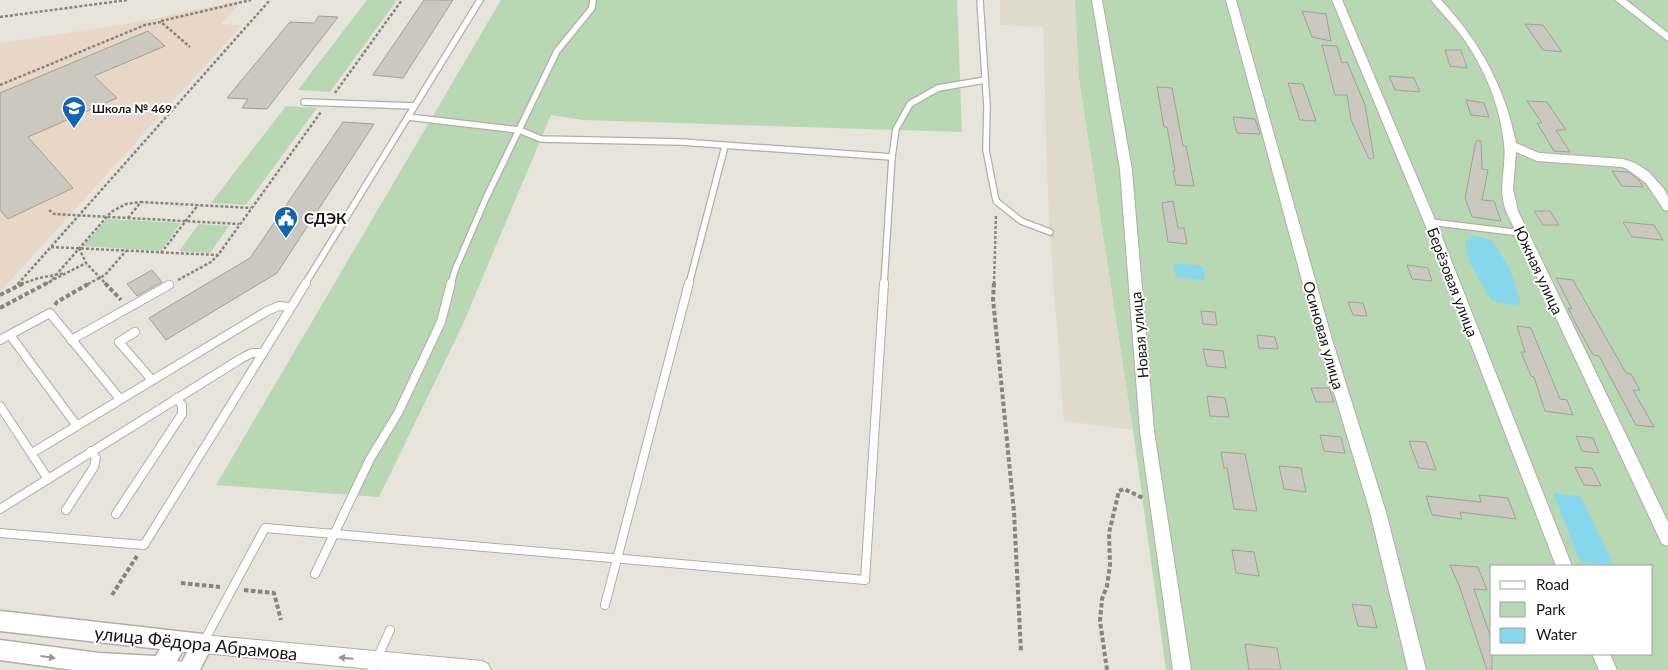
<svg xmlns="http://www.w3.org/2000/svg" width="1668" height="670" font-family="Lato,sans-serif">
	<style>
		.commercial { fill: #e8d7c6 }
		.built { fill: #dfdacb }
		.green { fill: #b8d7b3; fill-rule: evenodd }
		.water { fill: #87d8ed }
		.building { fill: #cbc8c0; stroke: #a2a098 }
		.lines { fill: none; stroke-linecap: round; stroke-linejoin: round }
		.service-far1-casing { stroke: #b1aea7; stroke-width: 8 }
		.service-casing { stroke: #b1aea7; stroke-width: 10 }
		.minor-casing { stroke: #b1aea7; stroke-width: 2 }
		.tertiary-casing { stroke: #b1aea7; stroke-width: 3 }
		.path-far1 { stroke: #87857f; stroke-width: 2.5; stroke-dasharray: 3 2; stroke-linecap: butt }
		.path { stroke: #87857f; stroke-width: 4; stroke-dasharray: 4.5 2.5; stroke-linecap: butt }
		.service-far1 { stroke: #fff; stroke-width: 5.5 }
		.service { stroke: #fff; stroke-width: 8 }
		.minor { fill: #fff; fill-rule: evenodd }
		.tertiary { fill: #fff; fill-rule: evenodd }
		.oneway { fill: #979695 }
		.labels { text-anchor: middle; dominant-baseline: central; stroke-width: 4; stroke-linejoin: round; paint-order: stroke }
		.far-poi-label { font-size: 12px; font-weight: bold; fill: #171613; stroke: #fff; text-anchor: start }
		.poi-label { font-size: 15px; font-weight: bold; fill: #171613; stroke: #fff; text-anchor: start }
		.street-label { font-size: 15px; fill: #171613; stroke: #fff }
		.near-street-label { font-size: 18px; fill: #171613; stroke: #fff }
	</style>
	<rect width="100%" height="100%" fill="#e7e4dc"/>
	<!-- commercial -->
	<path class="commercial" d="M242 0 221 24 242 25 0 292V43L134 23Z"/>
	<!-- built -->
	<path class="built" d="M1000 0H1075L1079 78 1133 430 1064 421 1049 224 1043 27 1000 25Z"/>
	<!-- green -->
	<g class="green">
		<path d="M367 0H397L330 92 298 90Z"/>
		<path d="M501 0H957L962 132 583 120 551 115 463 324 379 497 216 485Z"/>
		<path d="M1075 0H1668V670H1166L1133 430 1079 78ZM1492 566H1652V654H1492Z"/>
		<path d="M286 106 317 108 246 205 211 203Z"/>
		<path d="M107 219 181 223 160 251 83 246Z"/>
		<path d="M199 224 229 226 210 253 179 251Z"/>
	</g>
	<!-- water -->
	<g class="water">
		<path d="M1472 235 1492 240 1511 271 1521 304 1511 305 1491 300 1469 262 1465 242Z"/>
		<path d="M1173 263 1203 266 1205 280 1176 277Z"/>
		<path d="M1553 493 1580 496 1614 566H1601L1580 561Z"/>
	</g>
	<!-- building -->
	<g class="building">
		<path d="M424 0H453L403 78 373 75Z"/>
		<path d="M1302 11 1326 14 1331 41 1312 37Z"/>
		<path d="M319 16 338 17 267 109 242 108 248 99 227 98 290 22 314 23Z"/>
		<path d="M1525 24 1543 25 1562 52 1543 50Z"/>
		<path d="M148 31 165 46 94 76 117 98 28 137 73 188 8 219 0 210V93Z"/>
		<path d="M1322 45 1337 46 1342 63 1347 62 1365 105 1374 158 1369 159 1351 120 1347 95H1335Z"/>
		<path d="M1445 50H1461L1467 68 1450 66Z"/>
		<path d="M1389 76 1414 78 1420 92 1395 90Z"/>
		<path d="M1288 83 1303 84 1316 121 1300 120Z"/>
		<path d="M1157 87 1172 88 1183 146H1186L1194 186 1176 185 1173 171H1175L1167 127H1164Z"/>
		<path d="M1466 100 1484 103 1489 117 1471 115Z"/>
		<path d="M1527 101 1547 102 1566 130H1556L1570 152 1554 151 1537 123H1542Z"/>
		<path d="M1233 117 1255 119 1260 134 1237 133Z"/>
		<path d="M343 122 374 124 277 273 166 340 149 318 250 258Z"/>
		<path d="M1476 141H1481L1482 169 1488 170 1482 200 1494 201 1501 221 1472 217 1465 198Z"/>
		<path d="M1612 171 1628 172 1638 179 1643 187 1622 186Z"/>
		<path d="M1173 201 1178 228H1184L1187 244 1168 242 1162 203Z"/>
		<path d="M1534 211H1550L1559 225H1543Z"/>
		<path d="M1623 222 1654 225 1663 240 1632 237Z"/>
		<path d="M1407 265 1428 268 1432 281 1412 279Z"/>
		<path d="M152 270 162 282 137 296 127 284Z"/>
		<path d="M1556 278 1573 280 1626 373 1631 374 1640 390H1633L1654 427 1636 425 1599 356 1593 355 1576 324 1568 308 1572 309Z"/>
		<path d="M1348 302 1363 303 1367 316 1353 315Z"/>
		<path d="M1201 311 1215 312 1217 325 1203 324Z"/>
		<path d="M1517 326 1531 328 1560 399 1567 400 1573 415 1545 411 1534 377 1531 376 1521 352H1525Z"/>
		<path d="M1257 335 1275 337 1278 349 1259 348Z"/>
		<path d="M1203 349 1223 351 1226 368 1207 366Z"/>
		<path d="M1311 388H1329L1334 402H1316Z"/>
		<path d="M1207 396 1225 398 1229 417 1210 416Z"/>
		<path d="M1320 435 1341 437 1345 453 1324 451Z"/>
		<path d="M1576 436 1593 438 1599 453 1582 451Z"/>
		<path d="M1409 441 1426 442 1436 470 1419 468Z"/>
		<path d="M1221 452 1245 454 1257 511 1234 509 1227 468H1224Z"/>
		<path d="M1279 466 1301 468 1306 492 1284 489Z"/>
		<path d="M1575 467 1592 468 1601 486 1584 485Z"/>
		<path d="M1479 495 1508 498 1516 519 1460 512 1462 519 1432 515 1426 496 1481 502Z"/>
		<path d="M1232 550 1254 552 1259 576 1236 573Z"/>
		<path d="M1450 565 1478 567 1487 590 1474 589 1492 641V670H1487L1460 588Z"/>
		<path d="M1352 604 1371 606 1377 628 1358 626Z"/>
		<path d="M1245 644 1277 648 1281 670H1249Z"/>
	</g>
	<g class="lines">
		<!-- service-far1 casing -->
		<g class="service-far1-casing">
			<g id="service-far1">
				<path d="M980 0 987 106 986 150 996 201 1021 221 1050 232"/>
				<path d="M304 102 414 106"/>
				<path d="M408 117 519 130 541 139 681 142 892 157"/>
				<path d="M1430 222 1521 233"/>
				<path d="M305 284 480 0"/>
				<path d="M451 284 455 270 486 198 557 51 592 8 593 0"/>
				<path d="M689 284 725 146"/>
				<path d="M884 284 892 157 896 129 910 104 938 88 985 80"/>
			</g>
		</g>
		<!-- service casing -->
		<g class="service-casing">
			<g id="service">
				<path d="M135 332 119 342 152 380"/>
				<path d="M10 335 77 426"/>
				<path d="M0 340 50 313 120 399"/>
				<path d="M71 340 169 285"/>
				<path d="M0 406 48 479"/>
				<path d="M32 453 267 311 279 306 289 307"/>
				<path d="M0 509 242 358 252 353H263L306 283"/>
				<path d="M66 510 94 467 96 458 91 451"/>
				<path d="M116 514 182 414V405L176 398"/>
				<path d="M0 533 144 545 263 353"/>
				<path d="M315 574 370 459 398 413 441 322 451 283"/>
				<path d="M605 605 689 283"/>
				<path d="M203 643 265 528 865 580 884 283"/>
				<path d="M372 670 390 630"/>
			</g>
		</g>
		<!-- minor casing -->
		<g class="minor-casing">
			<g id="minor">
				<path d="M1092 0H1102L1132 170 1154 431 1191 670H1173L1140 431 1120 170Z"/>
				<path d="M1226 0H1236L1331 336 1386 512 1426 670H1408L1370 512 1317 336Z"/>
				<path d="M1332 0H1342L1436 222 1572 566H1556L1424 222Z"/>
				<path d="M1431 0H1441C1480 42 1505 87 1516 143L1539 153 1623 159 1635 163 1649 172 1664 189 1668 197V211L1664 210 1646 183 1627 169 1622 167 1537 161 1516 152 1513 189 1518 211 1668 522V546L1662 544 1506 211C1497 186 1507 168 1504 144 1500 104 1484 67 1461 35 1452 23 1440 12 1431 0Z"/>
				<path d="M1615 0H1626L1668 33V41Z"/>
				<path d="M203 635 482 661 488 664 491 670H381L203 653 197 650 194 644 197 638Z"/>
				<path d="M1592 654H1610L1617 670H1599Z"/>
				<path d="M162 658 193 664 196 670H154L153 667 156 661Z"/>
			</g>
		</g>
		<!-- tertiary casing -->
		<g class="tertiary-casing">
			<path id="tertiary" d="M0 611 203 634 210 637 213 644 200 670H178L187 652H182L172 670H73L0 660V640L99 653 156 656 160 649 0 631Z"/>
		</g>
		<!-- path-far1 -->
		<g class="path-far1">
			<path d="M0 17 127 0"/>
			<path d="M161 21 251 0"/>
			<path d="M0 85 145 25 161 22 190 47"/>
			<path d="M335 93 402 0"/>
			<path d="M49 210 54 214 239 224"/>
			<path d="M128 218 141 202 251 208"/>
			<path d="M51 247 217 255"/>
			<path d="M79 248 86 263 106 284"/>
			<path d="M161 253 198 205"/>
			<path d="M178 280 211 262 218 255 321 112"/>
			<path d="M49 283 111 212 126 204 141 202"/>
			<path d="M18 284 270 0"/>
			<path d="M21 284 39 278 65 273"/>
			<path d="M45 284 86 263"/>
			<path d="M88 284 105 275 126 251"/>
			<path d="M994 284 996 214"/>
		</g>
		<!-- path -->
		<g class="path">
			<path d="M105 283 121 300"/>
			<path d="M994 283 993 299 1014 512 1021 652"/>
			<path d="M18 285 20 283"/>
			<path d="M0 295 24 283"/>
			<path d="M55 305 57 302 90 283"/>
			<path d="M0 308 47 283"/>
			<path d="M181 583 220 587"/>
			<path d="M244 590 274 593 281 620"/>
			<path d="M112 595 137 556"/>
			<path d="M1107 670 1100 621 1102 599 1107 586 1110 565 1109 533 1119 491 1124 489 1143 498"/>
		</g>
		<!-- service-far1 -->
		<use href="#service-far1" class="service-far1"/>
		<!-- service -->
		<use href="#service" class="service"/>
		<!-- minor -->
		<use href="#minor" class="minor"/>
		<!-- tertiary -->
		<use href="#tertiary" class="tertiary"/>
	</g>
	<!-- one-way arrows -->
	<defs><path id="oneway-solid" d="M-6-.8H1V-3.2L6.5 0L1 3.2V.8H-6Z" transform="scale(1.25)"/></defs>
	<g class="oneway">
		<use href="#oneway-solid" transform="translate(48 657) rotate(8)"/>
		<use href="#oneway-solid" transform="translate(346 658) rotate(-175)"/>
	</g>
	<!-- icons -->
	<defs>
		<g id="school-pin" transform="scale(1.25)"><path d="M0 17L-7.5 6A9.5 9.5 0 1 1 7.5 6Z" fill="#1265b3" stroke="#fff"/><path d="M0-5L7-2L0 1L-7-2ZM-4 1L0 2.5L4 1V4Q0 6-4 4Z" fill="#fff"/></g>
		<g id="civic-pin" transform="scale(1.25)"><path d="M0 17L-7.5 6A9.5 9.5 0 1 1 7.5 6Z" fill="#1265b3" stroke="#fff"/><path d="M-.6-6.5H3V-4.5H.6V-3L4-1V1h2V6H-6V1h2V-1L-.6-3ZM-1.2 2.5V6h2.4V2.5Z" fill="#fff"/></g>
	</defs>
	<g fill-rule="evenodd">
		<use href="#school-pin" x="74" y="108"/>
		<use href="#civic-pin" x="286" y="218"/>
	</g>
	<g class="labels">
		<!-- far-poi labels -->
		<g class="far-poi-label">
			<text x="92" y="108">Школа № 469</text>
		</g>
		<!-- poi labels -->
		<g class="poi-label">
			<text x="304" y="218">СДЭК</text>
		</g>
		<!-- street labels -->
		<g class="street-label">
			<text transform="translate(1539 270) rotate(65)">Южная улица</text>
			<text transform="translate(1453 282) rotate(69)">Берёзовая улица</text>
			<text transform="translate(1139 335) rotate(-95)">Новая улица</text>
			<text transform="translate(1324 335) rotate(74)">Осиновая улица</text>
		</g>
		<!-- near-street labels -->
		<g class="near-street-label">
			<text transform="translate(196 643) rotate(6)">улица Фёдора Абрамова</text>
		</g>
	</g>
	<!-- legend -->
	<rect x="1490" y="565" width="162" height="90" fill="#ffffff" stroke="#a2a2a1"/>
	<rect x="1500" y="581" width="25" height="8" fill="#ffffff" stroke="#a2a2a1"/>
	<text x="1536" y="590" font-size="15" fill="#171613">Road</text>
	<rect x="1500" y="602" width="25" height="15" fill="#b8d7b3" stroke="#a2a2a1"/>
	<text x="1536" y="615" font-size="15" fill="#171613">Park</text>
	<rect x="1500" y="628" width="25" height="15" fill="#87d8ed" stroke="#a2a2a1"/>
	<text x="1536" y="640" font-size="15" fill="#171613">Water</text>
</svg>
